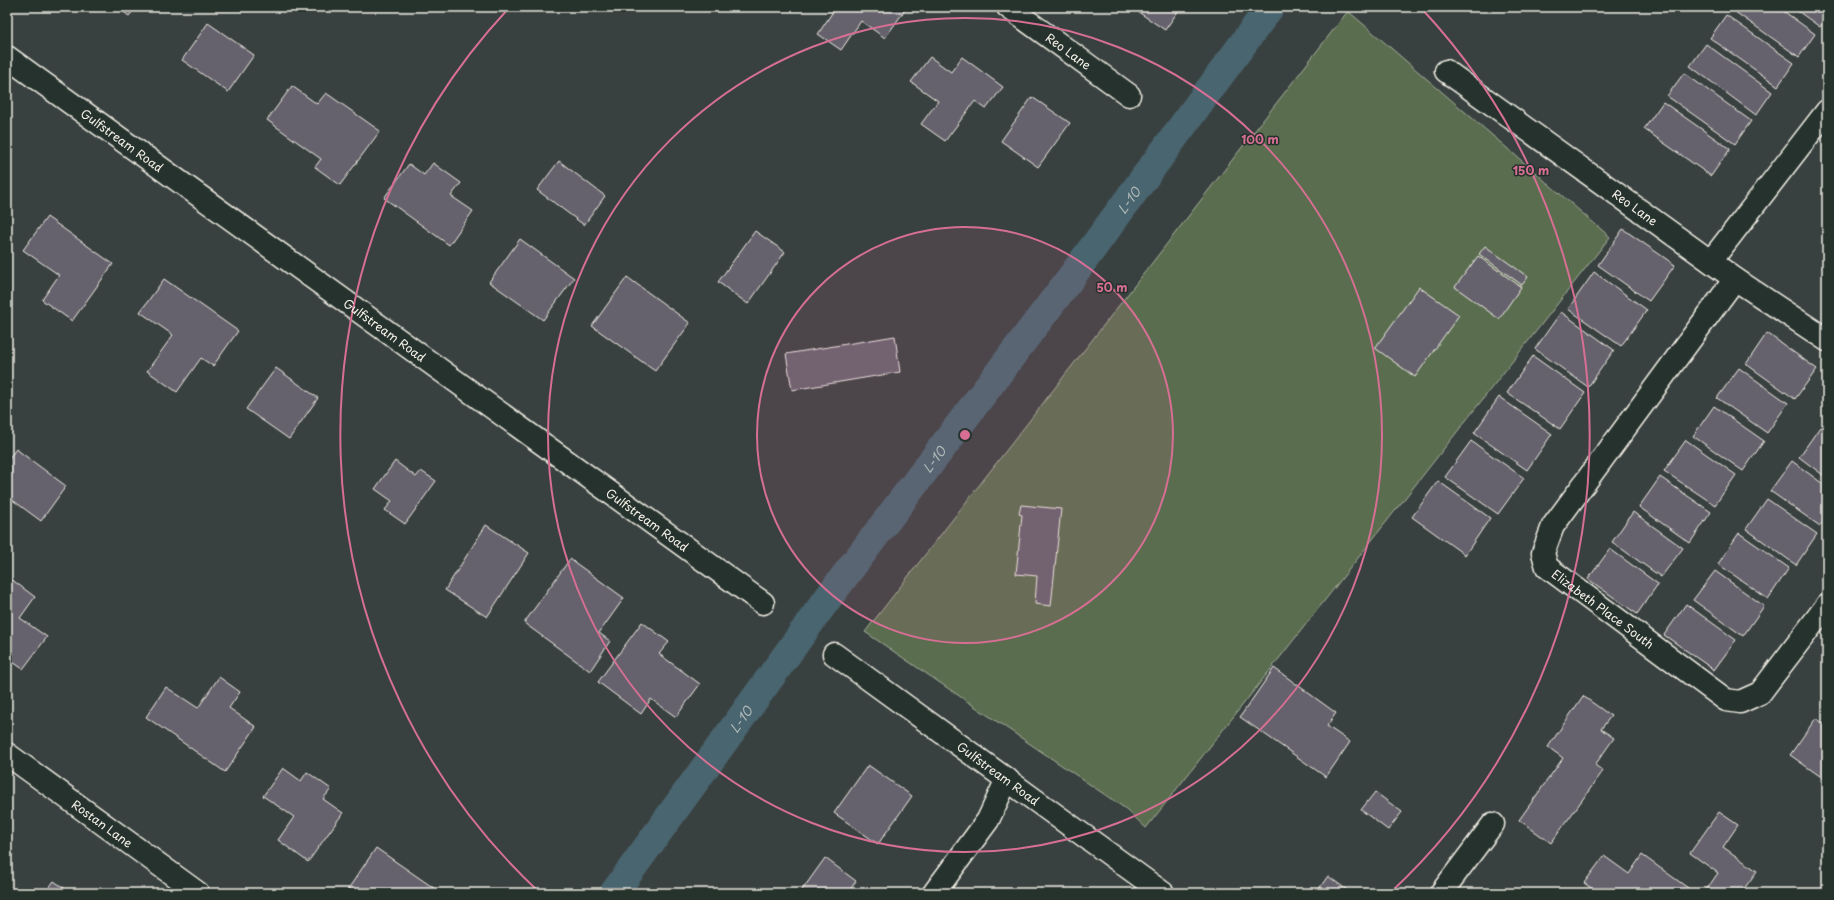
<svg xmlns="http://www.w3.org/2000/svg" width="1834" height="900" font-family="'Playpen Sans',sans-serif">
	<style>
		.green { fill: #5a6d50; stroke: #a7af9c }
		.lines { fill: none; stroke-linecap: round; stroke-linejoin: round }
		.canal { stroke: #4a656f; stroke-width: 29 }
		.building { fill: #66626d; stroke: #f4f1e8 }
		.minor-casing { stroke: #f4f1e8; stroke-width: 25 }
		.minor { stroke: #26332d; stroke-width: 22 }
		.ring { fill: none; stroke: #d66f93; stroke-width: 2 }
		.labels { text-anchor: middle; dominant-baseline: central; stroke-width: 3; stroke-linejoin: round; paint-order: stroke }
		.street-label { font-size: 12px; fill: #f4f1e8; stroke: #26332d }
		.water-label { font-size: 13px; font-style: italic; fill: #b0b9b8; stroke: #26332d }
		.centre { fill: #d66f93; stroke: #26332d; stroke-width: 2 }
		.ring-label { font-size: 12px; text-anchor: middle; font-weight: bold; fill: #d66f93; stroke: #26332d; stroke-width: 3; stroke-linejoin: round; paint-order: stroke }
	</style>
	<rect width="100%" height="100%" fill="#394140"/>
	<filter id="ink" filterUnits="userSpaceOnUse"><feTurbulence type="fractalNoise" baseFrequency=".025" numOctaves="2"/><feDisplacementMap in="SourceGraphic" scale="8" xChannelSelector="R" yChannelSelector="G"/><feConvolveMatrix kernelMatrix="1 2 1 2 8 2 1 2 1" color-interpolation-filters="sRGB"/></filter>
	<g filter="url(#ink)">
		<!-- green -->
		<path class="green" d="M1348 11 1610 237 1146 828 1126 809 865 632Z"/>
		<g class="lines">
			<!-- canal -->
			<path class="canal" id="s1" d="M614 893 825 602 1069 280 1270 7"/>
		</g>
		<!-- building -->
		<g class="building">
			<path d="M117 7H136L129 16Z"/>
			<path d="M836 7H907L885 38 861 21 841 50 818 34Z"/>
			<path d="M1131 7H1181L1165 30Z"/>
			<path d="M1733 7H1778L1815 34 1799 57 1731 9Z"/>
			<path d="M1792 7H1827V18L1820 27Z"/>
			<path d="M1726 15 1794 63 1778 86 1710 38Z"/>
			<path d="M208 23 254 55 228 92 182 60Z"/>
			<path d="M1706 44 1772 92 1756 115 1690 66Z"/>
			<path d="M930 57 951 72 962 57 1003 87 986 109 975 101 945 141 921 124 938 101 911 82Z"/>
			<path d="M1684 73 1751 121 1735 144 1667 96Z"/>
			<path d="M292 86 317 104 326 93 380 131 340 185 315 167 321 159 267 120Z"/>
			<path d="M1032 97 1070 123 1038 167 1001 141Z"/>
			<path d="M1663 102 1730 149 1711 176 1644 129Z"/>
			<path d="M559 161 605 196 584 225 537 190Z"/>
			<path d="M433 163 461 183 451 196 473 211 449 245 384 198 409 164 424 175Z"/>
			<path d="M47 217 113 264 72 321 42 300 59 275 23 250Z"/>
			<path d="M1623 229 1675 265 1649 301 1598 265Z"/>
			<path d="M755 231 785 252 748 304 718 282Z"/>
			<path d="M520 239 574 278 543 320 489 282Z"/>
			<path d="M1485 246 1528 277 1522 285 1479 254Z"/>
			<path d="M1478 256 1521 287 1499 319 1455 287Z"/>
			<path d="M1594 272 1647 310 1621 346 1568 309Z"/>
			<path d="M627 277 690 323 655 371 592 326Z"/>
			<path d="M164 279 238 331 213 366 201 358 177 392 147 371 173 335 140 312Z"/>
			<path d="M1419 287 1459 315 1415 377 1375 348Z"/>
			<path d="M1561 312 1614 350 1588 387 1535 349Z"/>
			<path d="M1767 333 1817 369 1795 399 1746 364Z"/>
			<path d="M895 336 900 372 792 390 786 354Z"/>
			<path d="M1533 356 1585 393 1560 429 1507 393Z"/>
			<path d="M276 368 318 398 289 439 246 409Z"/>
			<path d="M1739 368 1788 403 1767 433 1717 398Z"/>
			<path d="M1499 397 1552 434 1527 470 1474 433Z"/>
			<path d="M1714 406 1764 441 1743 471 1693 436Z"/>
			<path d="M1820 427 1827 432V478L1799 457Z"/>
			<path d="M1686 440 1736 475 1715 505 1664 471Z"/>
			<path d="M1471 441 1524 478 1498 514 1445 477Z"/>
			<path d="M16 449 66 486 41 521 7 496V461Z"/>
			<path d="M395 461 416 477 421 471 436 481 405 524 385 510 392 501 375 489Z"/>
			<path d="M1792 461 1827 487V516L1820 526 1770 491Z"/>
			<path d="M1660 477 1711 512 1690 543 1639 507Z"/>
			<path d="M1438 481 1490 518 1465 555 1412 517Z"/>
			<path d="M1767 499 1817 534 1796 565 1746 529Z"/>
			<path d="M1021 505 1061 509 1051 606 1035 604 1037 576 1016 574 1022 515 1019 514Z"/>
			<path d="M1633 512 1683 548 1661 577 1612 542Z"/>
			<path d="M486 525 529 553 487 617 445 590Z"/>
			<path d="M1739 533 1789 568 1768 599 1718 564Z"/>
			<path d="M1610 549 1658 584 1637 614 1588 579Z"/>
			<path d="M570 559 624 598 599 633 610 641 590 671 524 623Z"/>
			<path d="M1715 571 1764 606 1743 636 1693 600Z"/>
			<path d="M7 576 35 597 20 618 47 637 23 669 7 658Z"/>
			<path d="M1686 604 1736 640 1714 670 1664 635Z"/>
			<path d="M642 622 669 642 659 654 700 684 676 717 651 699 641 714 598 682Z"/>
			<path d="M1274 668 1336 713 1327 726 1350 742 1326 777 1240 717Z"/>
			<path d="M219 677 240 692 229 708 256 727 225 772 146 717 166 687 198 708Z"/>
			<path d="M1583 696 1611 716 1601 729 1614 738 1595 765 1603 771 1551 843 1519 820 1563 758 1548 747Z"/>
			<path d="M1816 718 1827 726V781L1790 755Z"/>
			<path d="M868 765 912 796 878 844 834 813Z"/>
			<path d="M283 768 301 781 307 772 331 789 323 799 343 813 308 862 278 840 294 817 263 796Z"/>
			<path d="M1375 792 1402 812 1388 830 1361 810Z"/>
			<path d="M1719 812 1738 825 1723 847 1757 871 1741 893H1704L1718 873 1690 853Z"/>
			<path d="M376 848 441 893H347L346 892Z"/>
			<path d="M1642 855 1695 893H1598L1584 883 1604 856 1629 874Z"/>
			<path d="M825 858 856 881 848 893H800Z"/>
			<path d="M1328 876 1351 893H1316Z"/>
			<path d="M54 881 71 893H45Z"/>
		</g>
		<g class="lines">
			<!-- minor casing -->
			<g class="minor-casing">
				<g id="minor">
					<path id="s2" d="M1008 7 1129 95"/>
					<path id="s3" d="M7 57 763 603"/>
					<path id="s4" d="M1446 71 1735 279 1827 340"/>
					<path d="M1711 261 1827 111"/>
					<path id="s5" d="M1735 279 1553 526 1543 553 1547 567 1726 700 1740 702 1760 693 1827 605"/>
					<path id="s6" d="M834 654 1163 893"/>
					<path id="s7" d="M7 754 198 893"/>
					<path d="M934 893 988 820 1007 779"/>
					<path d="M1441 893 1493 824"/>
				</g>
			</g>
			<!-- minor -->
			<use href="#minor" class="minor"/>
		</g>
	</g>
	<!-- distance rings -->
	<circle cx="965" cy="435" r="208" fill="#d66f93" fill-opacity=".12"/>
	<g class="ring">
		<circle cx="965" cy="435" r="208"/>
		<circle cx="965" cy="435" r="417"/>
		<path d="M539 892A625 625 0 0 1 508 9M1422 9A625 625 0 0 1 1391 892"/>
	</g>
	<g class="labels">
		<!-- street labels -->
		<g class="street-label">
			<text stroke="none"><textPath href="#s2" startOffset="75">Reo Lane</textPath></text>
			<text stroke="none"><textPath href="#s3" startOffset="142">Gulfstream Road</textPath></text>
			<text stroke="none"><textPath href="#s4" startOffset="233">Reo Lane</textPath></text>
			<text stroke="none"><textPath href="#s3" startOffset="466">Gulfstream Road</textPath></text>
			<text stroke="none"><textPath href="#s3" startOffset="790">Gulfstream Road</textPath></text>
			<text stroke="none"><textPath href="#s5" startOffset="420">Elizabeth Place South</textPath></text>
			<text stroke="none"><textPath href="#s6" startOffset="203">Gulfstream Road</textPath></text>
			<text stroke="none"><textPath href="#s7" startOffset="118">Rostan Lane</textPath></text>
		</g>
		<!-- water labels -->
		<g class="water-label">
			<text stroke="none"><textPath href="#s1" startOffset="863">L-10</textPath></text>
			<text stroke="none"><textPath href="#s1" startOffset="539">L-10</textPath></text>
			<text stroke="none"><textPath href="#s1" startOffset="215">L-10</textPath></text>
		</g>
	</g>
	<circle cx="965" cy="435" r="6" class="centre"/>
	<g class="ring-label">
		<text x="1260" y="144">100 m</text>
		<text x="1531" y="175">150 m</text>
		<text x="1112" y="292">50 m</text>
	</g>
	<!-- margin -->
	<rect width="1834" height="900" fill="none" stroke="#26332d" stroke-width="24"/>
	<rect x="12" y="12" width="1810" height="876" fill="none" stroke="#f4f1e8" stroke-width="1.5" filter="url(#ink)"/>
</svg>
